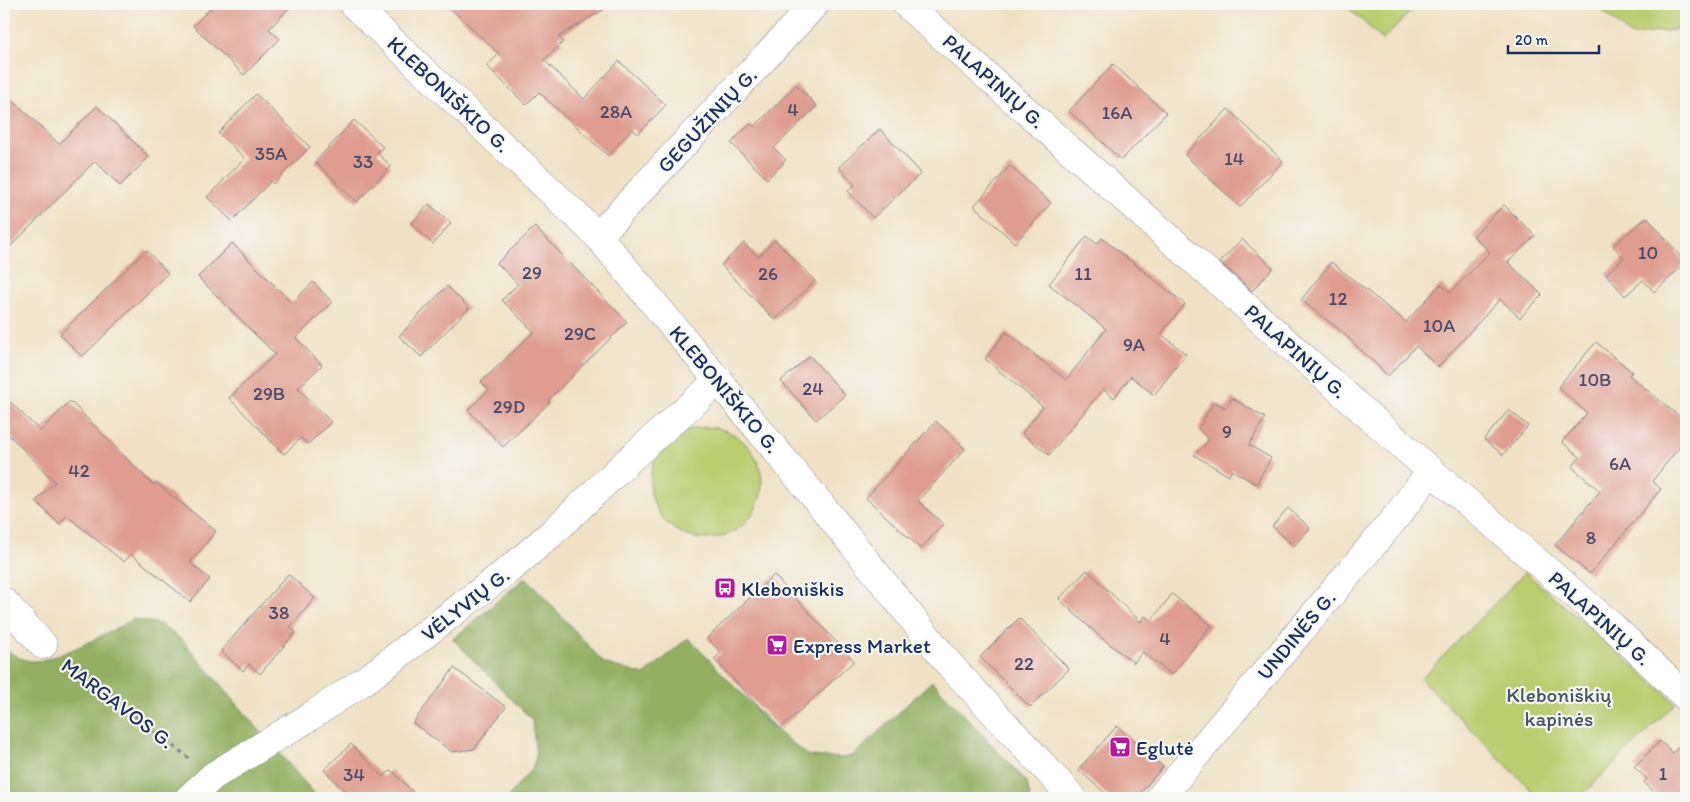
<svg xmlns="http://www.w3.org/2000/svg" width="1690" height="802" font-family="Itim,sans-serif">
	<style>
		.green { fill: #bacd70; stroke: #6a7e67 }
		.forest { fill: #93b062; stroke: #577060 }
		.building { fill: #df9c8f }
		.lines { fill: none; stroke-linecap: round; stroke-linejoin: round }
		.minor-casing { stroke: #868892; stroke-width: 29 }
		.path { stroke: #868892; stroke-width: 3; stroke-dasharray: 4 4; stroke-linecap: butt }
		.minor { stroke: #fff; stroke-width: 28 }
		.labels { text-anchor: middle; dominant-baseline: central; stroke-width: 4.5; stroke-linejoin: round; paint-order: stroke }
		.number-label { font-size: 19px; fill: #4c4a6a }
		.street-label { font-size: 21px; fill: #1b2f5e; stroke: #f6f6f2 }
		.poi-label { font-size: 21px; fill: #1b2f5e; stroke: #f6f6f2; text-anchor: start }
		.park-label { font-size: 21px; fill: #435662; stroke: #f6f6f2 }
	</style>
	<rect width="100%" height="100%" fill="#f6f6f2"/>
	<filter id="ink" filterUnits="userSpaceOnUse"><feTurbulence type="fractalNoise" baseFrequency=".02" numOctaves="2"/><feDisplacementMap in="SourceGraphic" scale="10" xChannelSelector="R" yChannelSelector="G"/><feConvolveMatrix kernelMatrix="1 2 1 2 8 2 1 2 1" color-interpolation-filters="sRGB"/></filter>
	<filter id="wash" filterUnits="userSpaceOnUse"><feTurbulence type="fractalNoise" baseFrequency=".0096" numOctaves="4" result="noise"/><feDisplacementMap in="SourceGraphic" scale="20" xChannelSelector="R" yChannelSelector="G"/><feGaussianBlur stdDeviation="1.12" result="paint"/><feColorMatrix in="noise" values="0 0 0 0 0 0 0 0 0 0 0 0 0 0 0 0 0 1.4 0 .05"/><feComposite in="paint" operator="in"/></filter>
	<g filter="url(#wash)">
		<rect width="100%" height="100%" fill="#f0e1c5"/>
		<!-- green -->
		<g class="green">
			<path d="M1344 4H1418L1383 40Z"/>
			<path d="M1595 4H1686V28L1631 36Z"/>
			<circle cx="706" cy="483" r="56"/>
			<path d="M1525 572 1676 703 1579 798H1539L1421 679Z"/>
		</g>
		<!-- forest -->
		<g class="forest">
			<path d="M526 577 604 663 644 675 688 638 781 734 809 756 843 758 854 755 932 681 1027 782 1030 798H507L533 767 536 755 532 720 453 639Z"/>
			<path d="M134 619 159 624 182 640 318 798H4V647C10 654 22 660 31 661 53 663 113 630 134 619Z"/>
		</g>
		<g id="blocks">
			<!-- building -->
			<g class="building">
				<path d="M215 4H293L269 29 280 39 244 75 193 26Z"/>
				<path d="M446 4H613L558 37 563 42 544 60 584 99 619 61 666 105 638 134 632 129 608 156 539 92 526 105 487 66 499 54Z"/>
				<path d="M1113 64 1166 113 1121 160 1069 111Z"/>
				<path d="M796 85 817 106 774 148 786 160 767 179 731 143 750 124 754 127Z"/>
				<path d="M4 92 59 144 97 106 149 157 120 186 95 161 4 253Z"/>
				<path d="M256 94 310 147 273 184 271 181 232 221 207 197 245 158 218 133Z"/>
				<path d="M1228 109 1283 161 1240 207 1185 155Z"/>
				<path d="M354 120 383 147 377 153 391 166 357 202 315 162Z"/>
				<path d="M880 129 921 173 873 218 848 191 855 185 839 167Z"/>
				<path d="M1010 166 1051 203 1015 243 974 206Z"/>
				<path d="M429 204 451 223 433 244 411 224Z"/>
				<path d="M1504 205 1535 236 1508 262 1542 295 1520 318 1500 299 1438 367 1416 346 1388 376 1341 331 1301 300 1331 262 1406 322 1441 284 1450 293 1490 252 1473 236Z"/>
				<path d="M1647 217 1686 263 1654 292 1643 280 1625 296 1606 274 1624 258 1613 246Z"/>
				<path d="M535 227 627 322 548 400 550 402 503 447 468 410 489 390 481 382 534 332 502 300 518 284 497 263Z"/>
				<path d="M1087 236 1097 244 1102 238 1185 304 1161 334 1186 354 1154 395 1131 376 1114 398 1103 389 1049 455 1022 433 1043 407 985 359 1006 332 1066 380 1106 329 1049 284Z"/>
				<path d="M1242 239 1273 268 1252 291 1220 262Z"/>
				<path d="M775 240 815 281 775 320 721 265 744 243 758 257Z"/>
				<path d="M232 243 292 303 313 282 332 302 296 338 322 365 298 388 331 422 308 444 301 438 284 454 229 398 275 354 198 277Z"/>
				<path d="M146 250 168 273 82 357 60 334Z"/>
				<path d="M447 286 469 308 421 357 399 336Z"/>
				<path d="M1596 342 1632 372 1629 375 1686 422V439L1652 481 1661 489 1590 574 1555 545 1600 491 1572 467 1580 457 1562 442 1587 413 1558 387Z"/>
				<path d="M810 356 845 395 816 420 781 381Z"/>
				<path d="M4 396 40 431 70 401 153 485 155 482 216 531 190 563 210 579 190 602 131 554 124 562 67 516 59 524 36 501 55 482 4 430Z"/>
				<path d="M1232 398 1265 418 1249 445 1271 458 1256 484 1232 470 1229 476 1194 455 1209 440 1198 429 1214 402 1226 408Z"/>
				<path d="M1509 410 1528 426 1503 455 1484 439Z"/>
				<path d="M936 421 965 449 918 501 943 524 921 549 866 498Z"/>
				<path d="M1288 508 1310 528 1294 546 1272 526Z"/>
				<path d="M1087 570 1141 622 1145 616 1151 621 1172 594 1211 625 1172 675 1142 652 1134 663 1099 636 1059 599Z"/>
				<path d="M288 574 315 598 290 627 296 632 260 674 249 664 243 671 221 651Z"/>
				<path d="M774 575 854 661 780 729 714 659 721 653 707 638Z"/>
				<path d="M1019 618 1069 669 1030 707 980 657Z"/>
				<path d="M454 668 506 707 474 749 452 752 413 723Z"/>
				<path d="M1117 726 1163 767 1136 798H1111L1078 770Z"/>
				<path d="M1686 738V798H1660L1644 782 1647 779 1634 767 1660 741 1673 753Z"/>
				<path d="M351 744 383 777 391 770 419 798H352L324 770Z"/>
			</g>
		</g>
	</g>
	<g filter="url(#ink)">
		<use href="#blocks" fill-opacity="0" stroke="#868892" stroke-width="1"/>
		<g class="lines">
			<!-- minor casing -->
			<g class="minor-casing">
				<g id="minor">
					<path d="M353 4 598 236 813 495 949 664 1073 798"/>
					<path d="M906 4 1431 471 1612 626 1686 697"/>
					<path d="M598 236 815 4"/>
					<path d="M4 602 43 645"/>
					<path d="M189 798 213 776 308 718 371 676 516 564 552 533 631 458 719 380"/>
					<path d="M1160 798 1396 517 1431 471"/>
				</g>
			</g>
			<!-- path -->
			<path class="path" d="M65 663 189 758"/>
			<!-- minor -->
			<use href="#minor" class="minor"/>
		</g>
	</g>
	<!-- icons -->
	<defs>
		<g id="bus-square" transform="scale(1.125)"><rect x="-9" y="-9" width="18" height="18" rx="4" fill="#b5179e" stroke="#f6f6f2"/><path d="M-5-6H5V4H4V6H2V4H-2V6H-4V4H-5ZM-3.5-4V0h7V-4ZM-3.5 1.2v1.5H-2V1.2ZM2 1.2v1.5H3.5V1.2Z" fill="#fff"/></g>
		<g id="supermarket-square" transform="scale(1.125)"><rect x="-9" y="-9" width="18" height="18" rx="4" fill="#b5179e" stroke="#f6f6f2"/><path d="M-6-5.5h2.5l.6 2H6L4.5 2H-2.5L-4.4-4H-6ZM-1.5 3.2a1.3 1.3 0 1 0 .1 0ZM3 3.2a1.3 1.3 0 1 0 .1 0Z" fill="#fff"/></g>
	</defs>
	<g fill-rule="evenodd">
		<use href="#bus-square" x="725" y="588"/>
		<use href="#supermarket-square" x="777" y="645"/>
		<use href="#supermarket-square" x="1120" y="747"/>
	</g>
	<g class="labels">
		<!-- number labels -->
		<g class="number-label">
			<text x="793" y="109">4</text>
			<text x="616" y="111">28A</text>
			<text x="1117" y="112">16A</text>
			<text x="271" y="153">35A</text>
			<text x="1234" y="158">14</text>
			<text x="363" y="161">33</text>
			<text x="1648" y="252">10</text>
			<text x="532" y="272">29</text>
			<text x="768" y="273">26</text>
			<text x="1083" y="273">11</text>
			<text x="1338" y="298">12</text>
			<text x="1439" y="325">10A</text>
			<text x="580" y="333">29C</text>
			<text x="1134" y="344">9A</text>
			<text x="1595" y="379">10B</text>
			<text x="813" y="388">24</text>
			<text x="269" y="393">29B</text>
			<text x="509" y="406">29D</text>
			<text x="1227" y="431">9</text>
			<text x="1620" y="463">6A</text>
			<text x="79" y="470">42</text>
			<text x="1591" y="537">8</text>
			<text x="279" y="612">38</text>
			<text x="1165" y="638">4</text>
			<text x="1024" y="663">22</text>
			<text x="1663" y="773">1</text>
			<text x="354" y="774">34</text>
		</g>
		<!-- street labels -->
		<g class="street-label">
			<text transform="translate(994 81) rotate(42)">PALAPINIŲ G.</text>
			<text transform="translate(449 94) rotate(43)">KLEBONIŠKIO G.</text>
			<text transform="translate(707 120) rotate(-47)">GEGUŽINIŲ G.</text>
			<text transform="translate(1296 351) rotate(42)">PALAPINIŲ G.</text>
			<text transform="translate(725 389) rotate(50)">KLEBONIŠKIO G.</text>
			<text transform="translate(465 604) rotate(-38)">VĖLYVIŲ G.</text>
			<text transform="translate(1600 618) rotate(42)">PALAPINIŲ G.</text>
			<text transform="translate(1296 635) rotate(-50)">UNDINĖS G.</text>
			<text transform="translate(118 703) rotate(37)">MARGAVOS G.</text>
		</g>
		<!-- poi labels -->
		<g class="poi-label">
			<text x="741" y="588">Kleboniškis</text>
			<text x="793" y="645">Express Market</text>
			<text x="1136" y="747">Eglutė</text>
		</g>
		<!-- park labels -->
		<g class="park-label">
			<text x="1559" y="694">Kleboniškių<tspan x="1559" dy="24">kapinės</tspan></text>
		</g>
	</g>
	<!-- margin -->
	<rect width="1690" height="802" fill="none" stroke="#f6f6f2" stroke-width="20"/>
	<!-- scale -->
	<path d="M1508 45v8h91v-8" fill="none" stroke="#1b2f5e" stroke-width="2.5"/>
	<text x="1515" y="45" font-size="15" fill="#1b2f5e" stroke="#f6f6f2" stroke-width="4" paint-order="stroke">20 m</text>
</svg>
